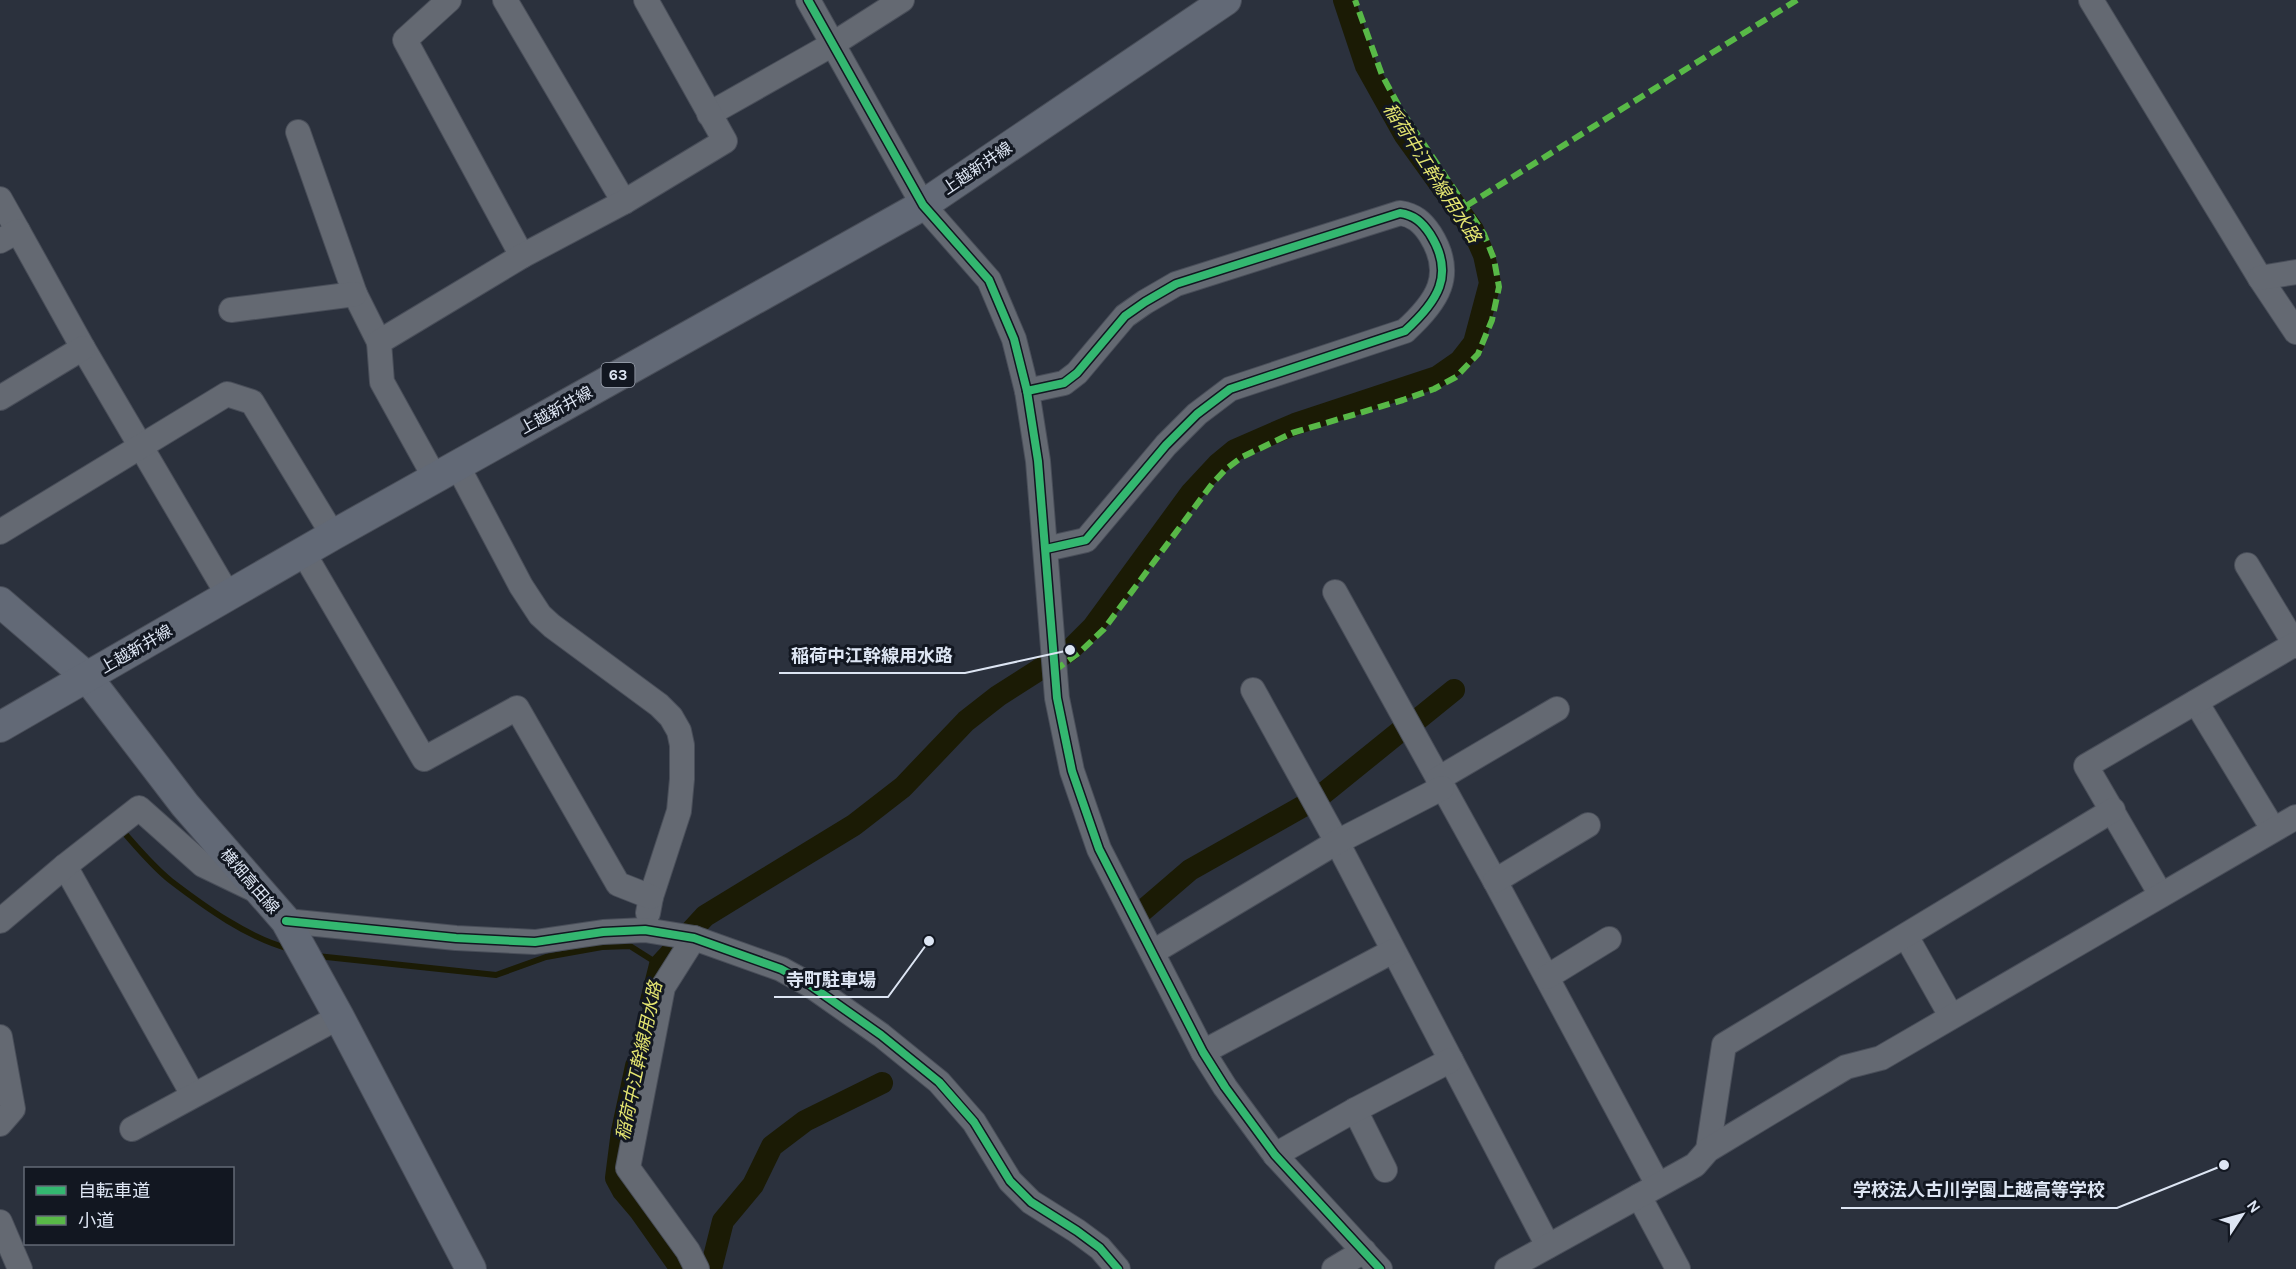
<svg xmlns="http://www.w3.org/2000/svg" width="2296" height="1269" font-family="Karla,'Noto Sans JP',sans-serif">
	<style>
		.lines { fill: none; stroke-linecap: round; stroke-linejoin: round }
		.stream { stroke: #1b1b05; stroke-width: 6 }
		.canal { stroke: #1b1b05; stroke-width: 22 }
		.minor-casing { stroke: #494e59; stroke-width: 26 }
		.major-casing { stroke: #494e59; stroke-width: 32 }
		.minor { stroke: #646972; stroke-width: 24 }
		.major { stroke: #626976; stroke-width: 30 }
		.quiet { stroke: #58b947; stroke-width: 6; stroke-dasharray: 12 6; stroke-linecap: butt }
		.cycleway-casing { stroke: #121721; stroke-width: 11 }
		.cycleway { stroke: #33b770; stroke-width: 8 }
		.labels { text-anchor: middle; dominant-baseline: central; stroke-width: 6; stroke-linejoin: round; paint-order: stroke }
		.shield { fill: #121721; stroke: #a0a7b4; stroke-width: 1.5 }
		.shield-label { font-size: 15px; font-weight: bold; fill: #dde5f3 }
		.street-label { font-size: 16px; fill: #dde5f3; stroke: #121721 }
		.water-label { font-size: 18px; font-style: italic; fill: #e4e570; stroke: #121721 }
		.leader { fill: none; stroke: #dde5f3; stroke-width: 2 }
		.callout-dot { fill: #dde5f3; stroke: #121721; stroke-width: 2 }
		.callout-label { font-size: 18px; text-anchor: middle; font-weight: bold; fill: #dde5f3; stroke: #121721; stroke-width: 6; stroke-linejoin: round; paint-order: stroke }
	</style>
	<rect width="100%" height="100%" fill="#2b313d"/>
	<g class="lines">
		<!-- stream -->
		<g class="stream">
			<path d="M120 828C136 846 152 866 171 881 205 907 248 938 290 949"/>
			<path d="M317 956 496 975 546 957 602 947 630 946 660 965"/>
		</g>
		<!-- canal -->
		<g class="canal">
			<path d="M1412 724 1454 690"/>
			<path d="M1319 797 1403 729"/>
			<path d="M1140 913 1190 870 1307 804"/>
			<path d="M651 1001 660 965 705 916 854 825 903 787 966 721 998 696 1070 650 1093 627 1191 493 1218 464 1235 450 1295 424 1437 377 1460 361 1474 343 1490 283 1484 255 1473 230 1404 134 1366 66 1344 0"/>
			<path d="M636 1066 622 1131 616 1178 623 1191 640 1211 681 1269"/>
			<path d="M711 1269 723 1221 753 1185 772 1146 805 1121 882 1083"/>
		</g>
		<!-- minor casing -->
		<g class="minor-casing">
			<g id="minor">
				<path d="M449 0 405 40 522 256"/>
				<path d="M505 0 624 202"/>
				<path d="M808 0 923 205 989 280 1014 339 1027 391 1038 461 1057 698 1072 771 1099 849 1203 1052 1225 1087 1275 1155 1380 1269"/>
				<path d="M2091 0 2260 278 2296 332"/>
				<path d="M709 114 833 44 902 0"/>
				<path d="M298 132 355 294 379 342"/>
				<path d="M0 199 18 231"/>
				<path d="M0 241 18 231 83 348 228 595"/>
				<path d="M2260 278 2296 272"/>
				<path d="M231 310 355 294"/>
				<path d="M1027 391 1064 383 1077 373 1125 316 1145 302 1176 284 1400 213C1414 215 1422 222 1430 234 1456 275 1437 302 1405 331L1230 389 1197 414 1166 445 1086 540 1046 549"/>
				<path d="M0 398 83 348"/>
				<path d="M457 465 521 586 540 615 552 626 659 705 671 717 679 731 682 745V779L679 811 651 897 648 913"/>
				<path d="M435 478 382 382 379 342 522 256 624 202 725 141 646 0"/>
				<path d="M0 532 227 394 252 402 333 535"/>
				<path d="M303 552 424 759 517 708 618 884 651 897"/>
				<path d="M2247 565 2296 646"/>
				<path d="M1335 592 1495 881 1658 1185"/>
				<path d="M1253 690 1337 842 1548 1246"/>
				<path d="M2196 702 2273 829"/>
				<path d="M1438 779 1557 709"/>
				<path d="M65 866 193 1095"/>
				<path d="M1495 881 1588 825"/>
				<path d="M2161 895 2086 766 2295 644"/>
				<path d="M0 921 65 866 139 808 203 865 257 891"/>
				<path d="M286 921 456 938 535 942 603 932 645 930 694 938 781 969 810 985 881 1035 939 1082 974 1122 1010 1181 1031 1202 1077 1231 1100 1248 1118 1269"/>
				<path d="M1906 936 1951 1016"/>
				<path d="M694 938 663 987 628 1168 688 1251 697 1269"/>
				<path d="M1153 952 1337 842 1442 788"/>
				<path d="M1547 977 1609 939"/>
				<path d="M0 1037 13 1109 0 1124"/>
				<path d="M1203 1052 1393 951"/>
				<path d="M1355 1110 1385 1170"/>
				<path d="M132 1129 339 1017"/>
				<path d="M1708 1150 1724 1045 2113 810"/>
				<path d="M1275 1155 1355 1110 1451 1060"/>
				<path d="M1639 1196 1678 1269"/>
				<path d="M0 1222 20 1269"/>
				<path d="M1334 1269 1364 1251"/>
				<path d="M1507 1269 1695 1165 1708 1150 1846 1067 1881 1058 2296 817"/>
			</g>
		</g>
		<!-- major casing -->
		<g class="major-casing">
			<g id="major">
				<path d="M0 602 87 677 185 805 286 921 339 1017 471 1269"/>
				<path d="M0 727 333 535 923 205 1226 0"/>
			</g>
		</g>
		<!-- minor -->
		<use href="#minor" class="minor"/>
		<!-- major -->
		<use href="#major" class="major"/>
		<!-- quiet -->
		<g class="quiet">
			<path d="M1466 206 1797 0"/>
			<path d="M1054 671 1080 652 1104 629 1212 484 1226 469 1242 457 1292 433 1403 400 1434 389 1456 377 1478 354 1492 320 1499 287 1494 259 1484 234 1401 110 1382 75 1355 0"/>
		</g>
		<!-- cycleway casing -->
		<g class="cycleway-casing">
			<g id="cycleway">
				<path d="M808 0 923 205 989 280 1014 339 1027 391 1038 461 1057 698 1072 771 1099 849 1203 1052 1225 1087 1275 1155 1380 1269"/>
				<path d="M1027 391 1064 383 1077 373 1125 316 1145 302 1176 284 1400 213C1414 215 1422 222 1430 234 1456 275 1437 302 1405 331L1230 389 1197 414 1166 445 1086 540 1046 549"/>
				<path d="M286 921 456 938 535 942 603 932 645 930 694 938 781 969 810 985 881 1035 939 1082 974 1122 1010 1181 1031 1202 1077 1231 1100 1248 1118 1269"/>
			</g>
		</g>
		<!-- cycleway -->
		<use href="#cycleway" class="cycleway"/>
	</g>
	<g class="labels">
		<!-- shield labels -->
		<rect class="shield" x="601.5" y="363" width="33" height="24" rx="4.5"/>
		<g class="shield-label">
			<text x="618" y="375">63</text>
		</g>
		<!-- street labels -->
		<g class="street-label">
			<text transform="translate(977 168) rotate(-34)">上越新井線</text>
			<text transform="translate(556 410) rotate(-29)">上越新井線</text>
			<text transform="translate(136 649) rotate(-30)">上越新井線</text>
			<text transform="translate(250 881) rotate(49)">横畑高田線</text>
		</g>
		<!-- water labels -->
		<g class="water-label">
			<text transform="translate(1432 173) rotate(57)">稲荷中江幹線用水路</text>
			<text transform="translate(639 1061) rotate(-78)">稲荷中江幹線用水路</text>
		</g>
	</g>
	<!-- callouts -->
	<path class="leader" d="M1070 650L965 673H779M929 941L888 997H774M2224 1165L2117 1208H1841"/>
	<g class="callout-dot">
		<circle cx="1070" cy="650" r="6"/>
		<circle cx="929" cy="941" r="6"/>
		<circle cx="2224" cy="1165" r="6"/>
	</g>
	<g class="callout-label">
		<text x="872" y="662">稲荷中江幹線用水路</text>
		<text x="831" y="986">寺町駐車場</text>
		<text x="1979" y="1196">学校法人古川学園上越高等学校</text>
	</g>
	<!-- legend -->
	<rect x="24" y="1167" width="210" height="78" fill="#121721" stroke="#636975" stroke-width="1.5"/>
	<rect x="36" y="1186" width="30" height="9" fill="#33b770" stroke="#636975" stroke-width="1.5"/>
	<text x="78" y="1197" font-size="18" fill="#dde5f3">自転車道</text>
	<rect x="36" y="1216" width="30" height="9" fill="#58b947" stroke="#636975" stroke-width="1.5"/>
	<text x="78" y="1227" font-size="18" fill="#dde5f3">小道</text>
	<!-- north arrow -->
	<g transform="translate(2242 1215) rotate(54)" stroke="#121721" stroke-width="4.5" paint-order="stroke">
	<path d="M0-4.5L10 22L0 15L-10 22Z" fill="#dde5f3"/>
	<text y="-9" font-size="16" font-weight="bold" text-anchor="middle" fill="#dde5f3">N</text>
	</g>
</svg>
